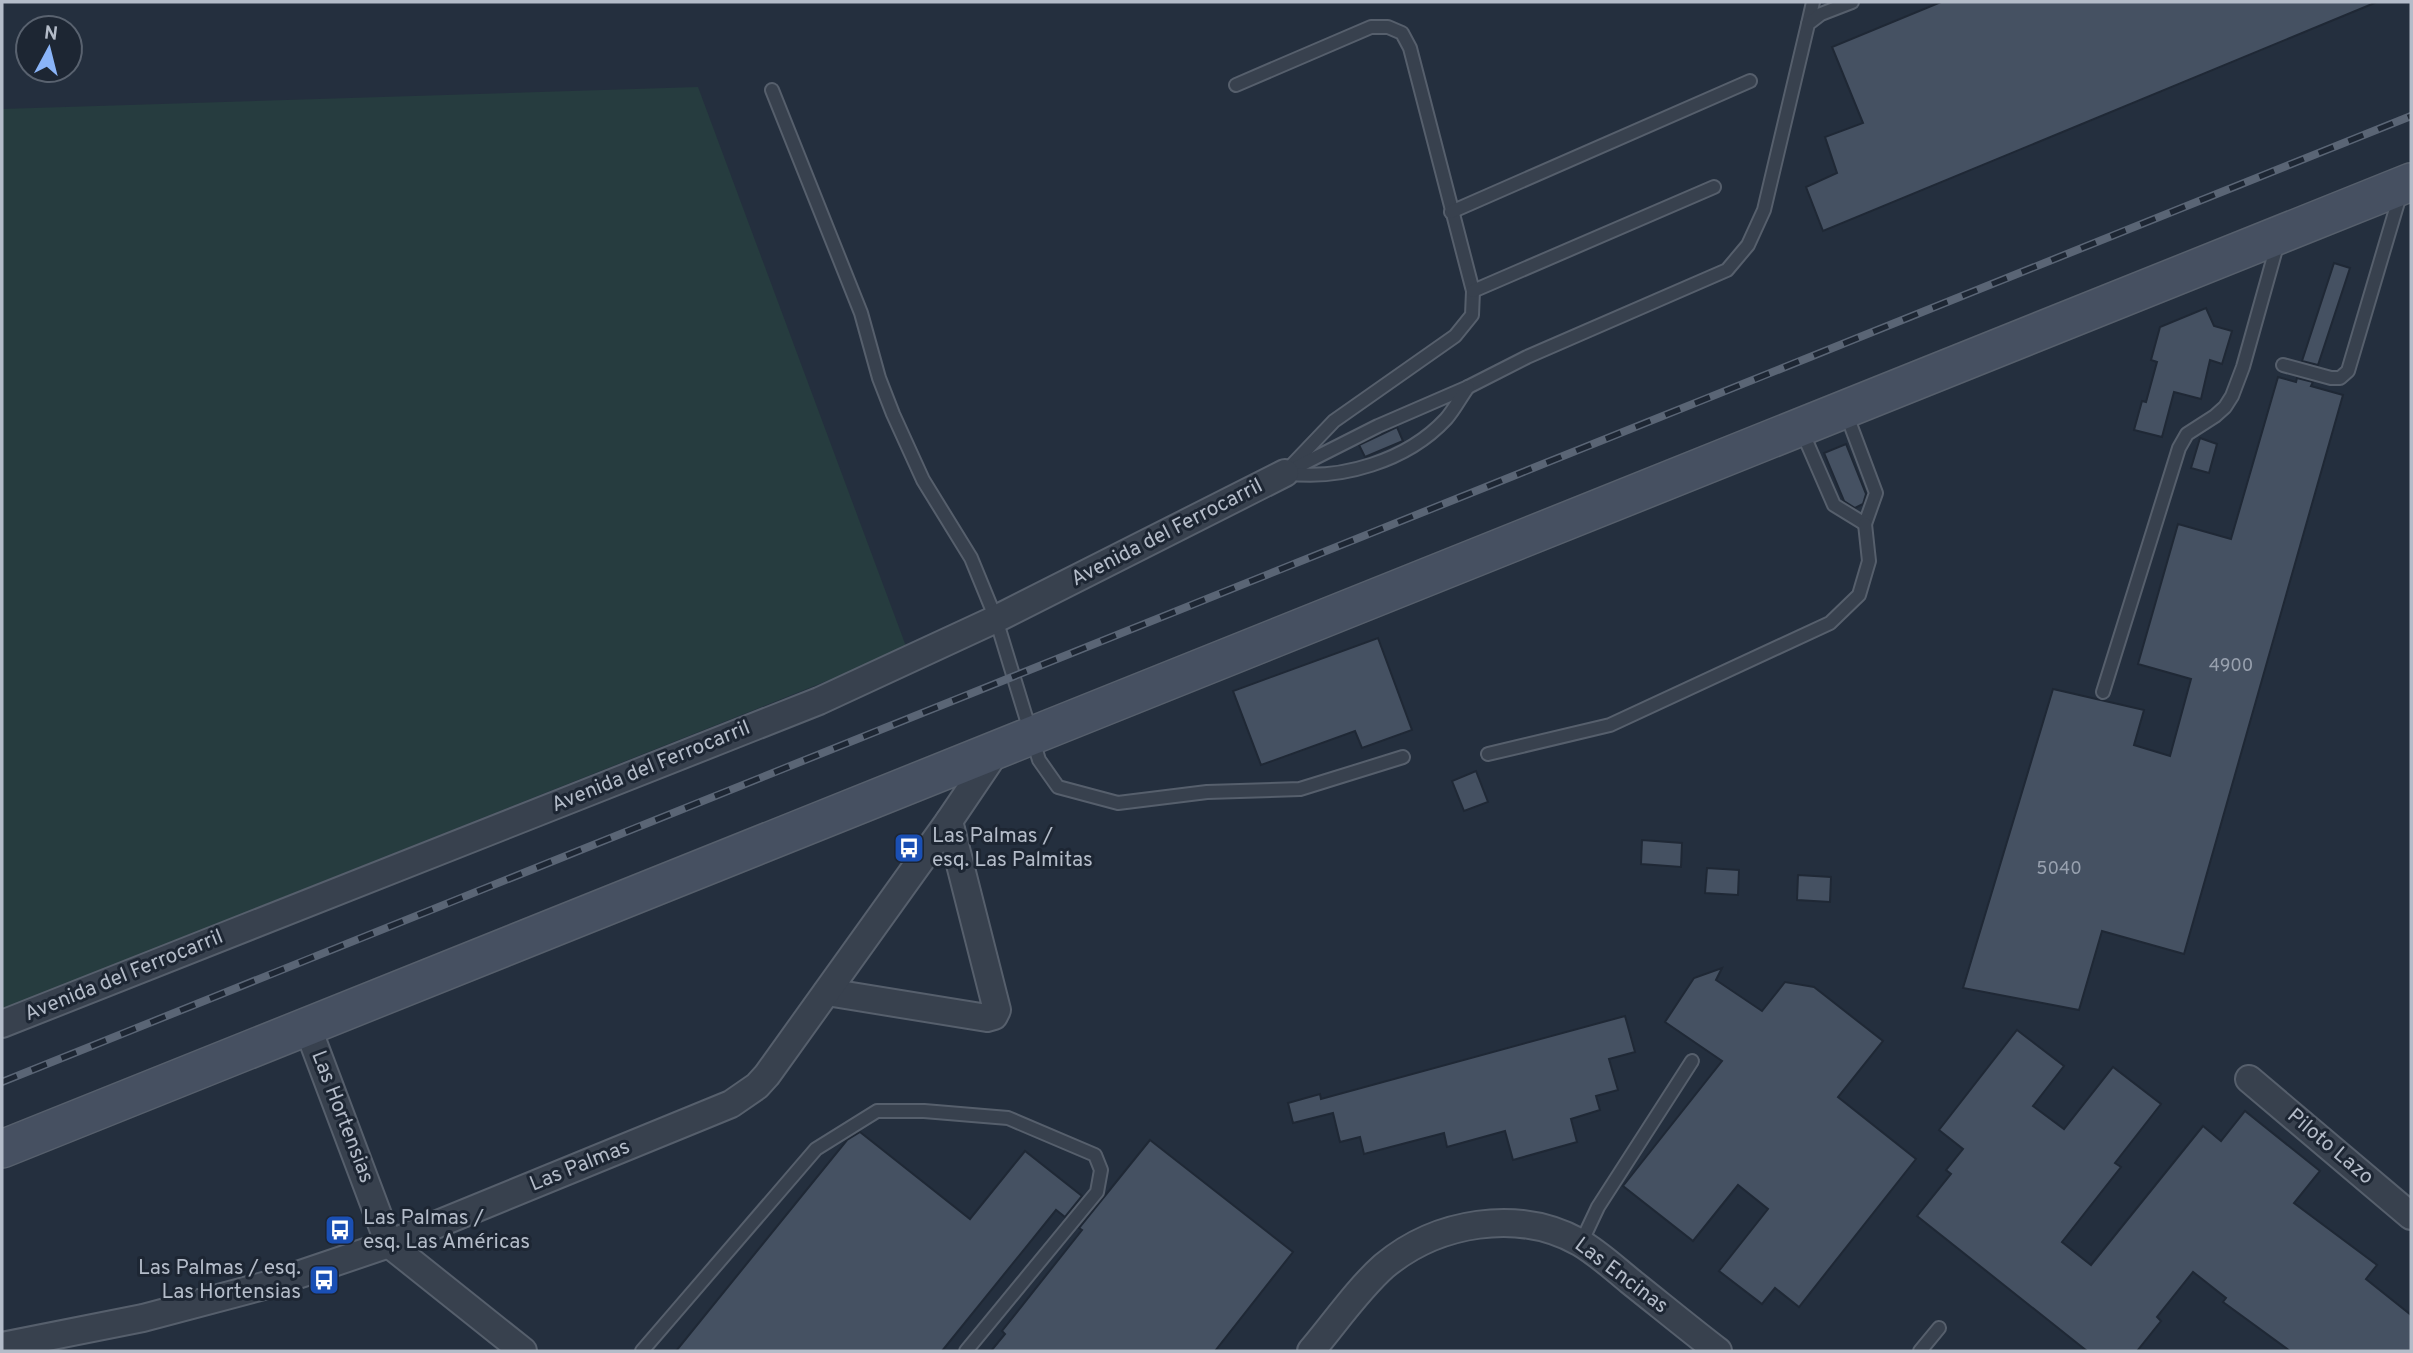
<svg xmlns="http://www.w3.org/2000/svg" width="2413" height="1353" font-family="Overpass,sans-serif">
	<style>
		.green { fill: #263c3f }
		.building { fill: #455162; stroke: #1f2835; stroke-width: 2 }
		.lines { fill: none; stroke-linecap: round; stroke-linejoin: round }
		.lane-casing { stroke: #565f6c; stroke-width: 16 }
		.street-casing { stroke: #565f6c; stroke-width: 30 }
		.secondary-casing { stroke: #565f6c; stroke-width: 40 }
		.lane { stroke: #38414e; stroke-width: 12 }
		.street { stroke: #38414e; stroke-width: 26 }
		.secondary { stroke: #465061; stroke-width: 37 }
		.rail-casing { stroke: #5a6575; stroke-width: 8 }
		.rail { stroke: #1d2633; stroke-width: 5; stroke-dasharray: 16; stroke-linecap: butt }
		.labels { text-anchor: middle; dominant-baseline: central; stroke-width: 6; stroke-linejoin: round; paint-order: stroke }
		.number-label { font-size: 18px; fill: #98a1af }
		.street-label { font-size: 21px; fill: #b4bcc9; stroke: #1d2633 }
		.poi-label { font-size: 21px; fill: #b4bcc9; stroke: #1d2633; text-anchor: start }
	</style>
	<rect width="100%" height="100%" fill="#242f3e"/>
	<!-- green -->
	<path class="green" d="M698 87 907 649 2 1009V109Z"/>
	<!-- building -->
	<g class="building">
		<path d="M1941 2H2377L1823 231 1806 187 1837 173 1825 137 1863 123 1832 47Z"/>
		<path d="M2334 263 2350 268 2318 365 2302 361Z"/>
		<path d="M2206 308 2214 326 2232 331 2222 364 2210 360 2201 399 2174 392 2162 437 2134 430 2142 401 2146 402 2157 362 2151 360 2160 327Z"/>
		<path d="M2278 377 2296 382 2297 378 2313 382 2311 386 2343 395 2184 954 2102 931 2079 1010 1963 988 2053 689 2144 710 2134 745 2170 756 2191 679 2138 664 2178 524 2231 539Z"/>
		<path d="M1397 427 1403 441 1365 457 1359 445Z"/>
		<path d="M2200 438 2217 444 2209 473 2191 468Z"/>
		<path d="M1846 444 1866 494 1863 504 1855 508 1844 501 1824 453Z"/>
		<path d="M1378 638 1412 730 1362 748 1355 731 1261 765 1233 691Z"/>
		<path d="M1476 771 1488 802 1464 811 1452 781Z"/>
		<path d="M1642 840 1682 843 1681 867 1641 864Z"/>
		<path d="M1707 868 1739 870 1738 895 1705 893Z"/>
		<path d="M1798 875 1831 877 1830 902 1797 900Z"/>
		<path d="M1722 968 1716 980 1762 1011 1785 982 1814 987 1883 1041 1838 1097 1916 1159 1799 1307 1775 1288 1762 1304 1719 1271 1768 1209 1738 1185 1693 1241 1623 1186 1722 1061 1665 1022 1694 978Z"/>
		<path d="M1625 1016 1635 1052 1609 1059 1618 1090 1596 1096 1600 1110 1571 1119 1577 1142 1513 1160 1505 1131 1447 1147 1444 1133 1364 1154 1360 1137 1340 1142 1333 1113 1293 1123 1288 1103 1320 1094 1321 1099Z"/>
		<path d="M2017 1030 2064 1066 2033 1106 2064 1129 2113 1067 2161 1104 2115 1163 2121 1167 2062 1242 2091 1265 2203 1126 2221 1141 2245 1111 2320 1171 2294 1203 2377 1265 2366 1279 2411 1315V1351H2290L2223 1302 2226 1298 2193 1272 2157 1317 2161 1321 2137 1351H2087L1917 1216 1951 1174 1946 1170 1963 1149 1939 1130Z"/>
		<path d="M860 1132 970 1219 1025 1151 1082 1196 1065 1217 1056 1210 942 1351H676L847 1140Z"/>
		<path d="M1150 1140 1293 1252 1215 1351H991L1005 1334 1002 1331 1082 1230 1079 1228Z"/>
	</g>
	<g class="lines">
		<!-- lane casing -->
		<g class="lane-casing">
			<g id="lane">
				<path d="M1808 24 1813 2"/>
				<path d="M1236 85 1371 27H1388L1402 33 1410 48 1473 291 1472 315 1455 336 1334 421 1292 465"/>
				<path d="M772 90 861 313 879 378 893 414 923 480 971 558 996 619 1039 760 1058 787 1118 803 1207 792 1300 789 1403 757"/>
				<path d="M1451 212 1750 81"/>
				<path d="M1473 291 1714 187"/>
				<path d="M2283 365 2331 378H2340L2348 371 2401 192"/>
				<path d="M1801 429 1834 505 1865 524 1876 493 1846 413"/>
				<path d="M1285 473 1378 426 1468 387 1527 357 1727 270 1748 245 1764 210 1808 24 1821 14 1852 2"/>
				<path d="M1285 473C1340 481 1407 461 1446 419 1454 410 1460 398 1468 387"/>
				<path d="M2103 692 2179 448 2187 434 2215 416 2225 407 2232 396 2243 367 2278 242"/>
				<path d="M1488 754 1610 725 1830 623 1859 595 1869 561 1865 524"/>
				<path d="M1581 1243 1598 1207 1692 1061"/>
				<path d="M642 1351 816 1149 877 1111H924L1008 1118 1095 1155 1101 1170 1097 1192 966 1351"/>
				<path d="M1920 1351 1939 1328"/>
			</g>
		</g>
		<!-- street casing -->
		<g class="street-casing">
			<g id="street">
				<path d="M827 992 987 1018 994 1016 997 1010 949 821"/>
				<path d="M2 1024 819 701 996 619 1285 473"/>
				<path d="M307 1026 389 1244 523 1351"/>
				<path d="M2249 1079 2411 1216"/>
				<path d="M2 1346 143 1318 271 1284 389 1244 731 1104 757 1086 767 1075 949 821 997 750"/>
				<path d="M1311 1351C1334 1324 1358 1289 1384 1266 1437 1222 1517 1208 1579 1242 1598 1253 1614 1268 1630 1281 1659 1304 1688 1328 1718 1351"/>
			</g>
		</g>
		<!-- secondary casing -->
		<g class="secondary-casing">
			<path id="secondary" d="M2 1149 2411 182"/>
		</g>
		<!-- lane -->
		<use href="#lane" class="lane"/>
		<!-- street -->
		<use href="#street" class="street"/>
		<!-- secondary -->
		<use href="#secondary" class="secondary"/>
		<!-- rail casing -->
		<g class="rail-casing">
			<path id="rail" d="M2 1082 2411 116"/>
		</g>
		<!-- rail -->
		<use href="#rail" class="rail"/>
	</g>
	<!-- icons -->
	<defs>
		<g id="bus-square" transform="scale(1.575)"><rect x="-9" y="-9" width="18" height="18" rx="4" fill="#1a4fb4" stroke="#1d2633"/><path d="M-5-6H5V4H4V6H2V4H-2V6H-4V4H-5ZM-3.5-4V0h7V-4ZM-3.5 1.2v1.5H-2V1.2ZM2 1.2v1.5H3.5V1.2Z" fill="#fff"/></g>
	</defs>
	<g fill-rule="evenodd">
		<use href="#bus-square" x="909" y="848"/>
		<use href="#bus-square" x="340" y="1230"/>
		<use href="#bus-square" x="324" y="1280"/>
	</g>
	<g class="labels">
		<!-- number labels -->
		<g class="number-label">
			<text x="2231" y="666">4900</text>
			<text x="2059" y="869">5040</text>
		</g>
		<!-- street labels -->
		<g class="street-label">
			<text transform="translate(1167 533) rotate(-27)">Avenida del Ferrocarril</text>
			<text transform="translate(651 767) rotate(-22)">Avenida del Ferrocarril</text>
			<text transform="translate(124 976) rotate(-22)">Avenida del Ferrocarril</text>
			<text transform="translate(342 1117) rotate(69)">Las Hortensias</text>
			<text transform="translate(2330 1147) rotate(40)">Piloto Lazo</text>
			<text transform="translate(580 1166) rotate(-22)">Las Palmas</text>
			<text transform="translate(1621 1276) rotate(37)">Las Encinas</text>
		</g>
		<!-- poi labels -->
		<g class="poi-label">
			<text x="932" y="836">Las Palmas /<tspan x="932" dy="24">esq. Las Palmitas</tspan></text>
			<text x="363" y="1218">Las Palmas /<tspan x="363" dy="24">esq. Las Américas</tspan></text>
			<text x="301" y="1268" text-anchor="end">Las Palmas / esq.<tspan x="301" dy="24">Las Hortensias</tspan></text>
		</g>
	</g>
	<!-- border -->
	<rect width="2413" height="1353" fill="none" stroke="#b4bcc9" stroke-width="7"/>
	<!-- north arrow -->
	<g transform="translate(49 49) rotate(7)"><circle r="33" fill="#1d2633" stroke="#59626f" stroke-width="2"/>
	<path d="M0-5L12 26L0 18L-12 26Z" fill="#8ab4f8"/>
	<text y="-10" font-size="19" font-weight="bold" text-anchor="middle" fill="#b4bcc9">N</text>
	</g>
</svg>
